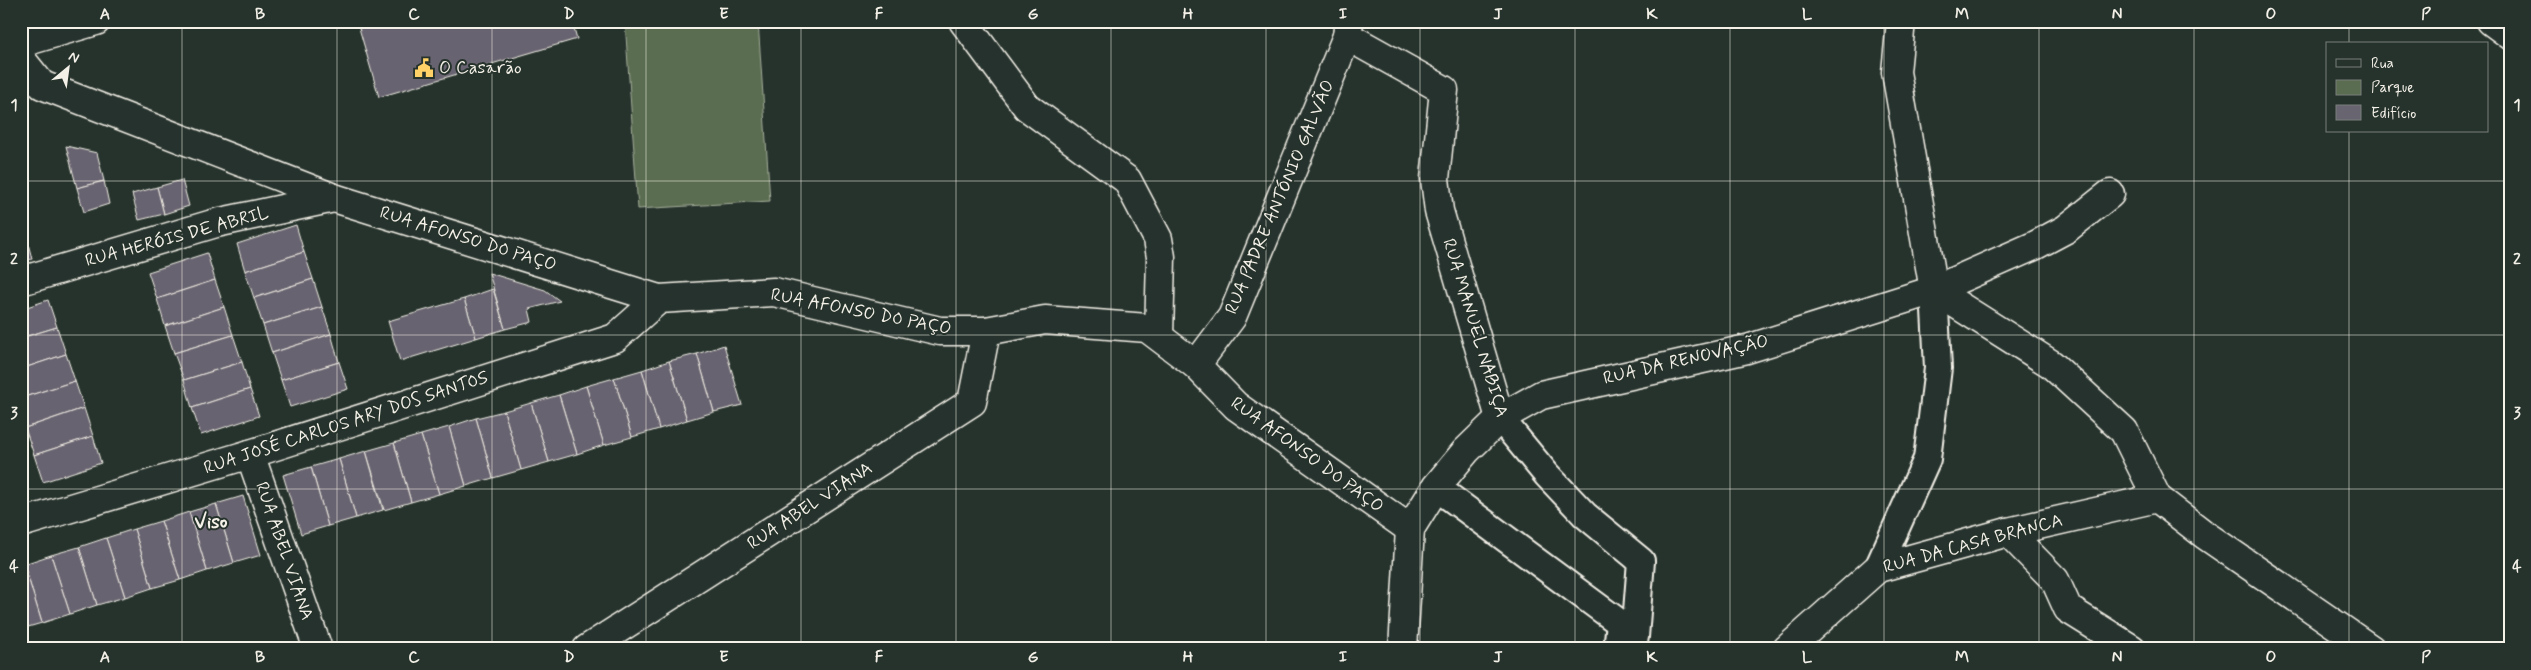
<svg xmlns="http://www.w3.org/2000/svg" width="2531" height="670" font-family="Mynerve,sans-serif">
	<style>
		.park { fill: #5a6d51; stroke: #a7af9c }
		.building { fill: #686470; stroke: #f4f1e8 }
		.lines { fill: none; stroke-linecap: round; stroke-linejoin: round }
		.pedestrian-casing { stroke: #f4f1e8; stroke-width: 30 }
		.minor-casing { stroke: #f4f1e8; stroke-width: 31 }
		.pedestrian { stroke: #26332d; stroke-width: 26 }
		.minor { stroke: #26332d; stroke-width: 28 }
		.grid { fill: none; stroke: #f4f1e8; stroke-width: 1; stroke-opacity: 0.55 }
		.labels { text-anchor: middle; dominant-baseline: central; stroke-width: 4; stroke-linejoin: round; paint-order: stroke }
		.poi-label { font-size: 18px; fill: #f4f1e8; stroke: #26332d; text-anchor: start }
		.street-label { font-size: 18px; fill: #f4f1e8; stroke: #26332d }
		.neighbourhood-label { font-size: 19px; font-weight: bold; fill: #f4f1e8; stroke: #26332d }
		.neatline { fill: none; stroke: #f4f1e8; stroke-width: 2 }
		.grid-label { font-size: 16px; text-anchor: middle; font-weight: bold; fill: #f4f1e8 }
	</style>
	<rect width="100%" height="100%" fill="#26332d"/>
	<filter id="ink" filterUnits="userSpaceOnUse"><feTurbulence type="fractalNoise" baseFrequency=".02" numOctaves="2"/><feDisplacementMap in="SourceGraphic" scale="10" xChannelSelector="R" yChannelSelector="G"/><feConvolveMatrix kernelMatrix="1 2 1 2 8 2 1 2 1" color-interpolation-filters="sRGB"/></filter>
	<g filter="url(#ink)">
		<!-- park -->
		<path class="park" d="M625 21H758L770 201 638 209Z"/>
		<!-- building -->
		<g class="building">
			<path d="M357 21H572L577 39 379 97Z"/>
			<path d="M66 146 97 153 104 181 77 188Z"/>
			<path d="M182 180 189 206 164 214 157 187Z"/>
			<path d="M104 181 109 204 84 212 77 188Z"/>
			<path d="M157 187 164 214 139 220 132 194Z"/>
			<path d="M296 225 304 252 245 271 237 244Z"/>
			<path d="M21 232H25L32 259 21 262Z"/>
			<path d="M304 252 313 279 254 298 245 271Z"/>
			<path d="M207 253 215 280 157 299 148 272Z"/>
			<path d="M489 273 545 290 560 301 529 309 532 322 505 329Z"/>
			<path d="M313 279 322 307 263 325 254 298Z"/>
			<path d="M215 280 224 307 165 326 157 299Z"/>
			<path d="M493 289 505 329 476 338 464 299Z"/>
			<path d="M464 299 476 338 400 361 388 321Z"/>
			<path d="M48 300 57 327 21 338V309Z"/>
			<path d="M224 307 233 335 174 353 165 326Z"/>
			<path d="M322 307 331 334 272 353 263 325Z"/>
			<path d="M57 327 66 354 21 369V338Z"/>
			<path d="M331 334 339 362 281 380 272 353Z"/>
			<path d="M233 335 242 362 184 380 174 353Z"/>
			<path d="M724 345 742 405 714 412 697 354Z"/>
			<path d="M66 354 75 381 21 398V369Z"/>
			<path d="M697 354 714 412 687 420 669 361Z"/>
			<path d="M669 361 687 420 659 429 642 370Z"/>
			<path d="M242 362 250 389 192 408 184 380Z"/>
			<path d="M339 362 348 389 290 407 281 380Z"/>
			<path d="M642 370 659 429 632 437 614 378Z"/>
			<path d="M614 378 632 437 604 445 586 386Z"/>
			<path d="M75 381 84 408 25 428 21 416V398Z"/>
			<path d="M586 386 604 445 577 454 559 395Z"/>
			<path d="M250 389 259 416 201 435 192 408Z"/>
			<path d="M559 395 577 454 549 462 531 403Z"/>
			<path d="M531 403 549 462 521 470 504 411Z"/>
			<path d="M84 408 93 436 34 455 25 428Z"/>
			<path d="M504 411 521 470 493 478 476 418Z"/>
			<path d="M476 418 493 478 466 486 449 427Z"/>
			<path d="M449 427 466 486 439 494 421 435Z"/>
			<path d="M421 435 439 494 411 502 394 443Z"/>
			<path d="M93 436 101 463 43 482 34 455Z"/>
			<path d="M394 443 411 502 384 510 366 451Z"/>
			<path d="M366 451 383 510 356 518 339 459Z"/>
			<path d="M339 459 356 518 328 526 311 467Z"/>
			<path d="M311 467 328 526 301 534 283 475Z"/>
			<path d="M243 496 261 555 234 563 216 504Z"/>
			<path d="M216 504 234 563 207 571 189 512Z"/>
			<path d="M189 512 207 571 180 580 161 521Z"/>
			<path d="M161 521 180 580 152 588 134 529Z"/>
			<path d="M134 529 152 588 125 597 106 538Z"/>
			<path d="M106 538 125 597 97 605 79 547Z"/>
			<path d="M79 547 97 605 70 614 51 555Z"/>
			<path d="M51 555 70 614 42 623 24 564Z"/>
			<path d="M21 564H24L42 623 21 629Z"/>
		</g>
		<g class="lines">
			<!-- pedestrian casing -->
			<g class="pedestrian-casing">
				<g id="pedestrian">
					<path d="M1500 418 1547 475 1585 515 1641 561 1635 637 1627 649"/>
					<path d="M1436 487 1620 623 1617 649"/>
					<path d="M1878 568 1927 459 1938 368 1934 290"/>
				</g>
			</g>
			<!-- minor casing -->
			<g class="minor-casing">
				<g id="minor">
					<path d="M963 21 1027 107 1127 180 1158 239 1161 257 1159 336"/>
					<path d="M1901 21 1896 72 1934 290 2051 364 2124 431 2157 498 2205 535 2371 649"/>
					<path d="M2491 21 2510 35"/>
					<path d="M1347 36 1444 90 1435 179 1439 211 1500 418"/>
					<path d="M21 43 96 21"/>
					<path d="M21 59 42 85 334 198 659 299 774 292 940 331H986L1045 320 1147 328 1196 365 1236 406 1410 529"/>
					<path d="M21 281 216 223 334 198"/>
					<path d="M1196 365 1232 317 1347 36 1349 21"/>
					<path d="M250 454 318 649"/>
					<path d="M21 523 250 454 615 338 659 299"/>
					<path d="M2008 532 2055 580 2068 609 2132 649"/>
					<path d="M587 649 972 402 986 331"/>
					<path d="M1403 649 1410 529 1436 487 1466 451 1500 418 1541 395 1747 349 1934 290 2034 246 2066 229 2110 194"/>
					<path d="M1787 649 1878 568 2008 532 2157 498"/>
				</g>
			</g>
			<!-- pedestrian -->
			<use href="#pedestrian" class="pedestrian"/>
			<!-- minor -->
			<use href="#minor" class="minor"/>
		</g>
	</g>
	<!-- grid -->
	<path class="grid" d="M182 21V649M337 21V649M492 21V649M646 21V649M801 21V649M956 21V649M1111 21V649M1266 21V649M1420 21V649M1575 21V649M1730 21V649M1884 21V649M2039 21V649M2194 21V649M2349 21V44M2349 131V649M21 181H2510M21 335H2510M21 489H2510"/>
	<!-- icons -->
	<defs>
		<g id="civic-bare" transform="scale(1.5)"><path d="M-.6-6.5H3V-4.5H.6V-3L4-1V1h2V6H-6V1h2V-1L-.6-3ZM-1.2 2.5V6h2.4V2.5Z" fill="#ffd166" stroke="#26332d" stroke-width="2.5" paint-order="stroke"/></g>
	</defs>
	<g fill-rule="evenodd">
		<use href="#civic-bare" x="424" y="68"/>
	</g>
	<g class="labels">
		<!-- poi labels -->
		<g class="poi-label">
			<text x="439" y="68">O Casarão</text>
		</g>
		<!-- street labels -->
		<g class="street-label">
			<text transform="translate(1280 197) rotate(-67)">RUA PADRE ANTÓNIO GALVÃO</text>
			<text transform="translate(177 237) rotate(-15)">RUA HERÓIS DE ABRIL</text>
			<text transform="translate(468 239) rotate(17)">RUA AFONSO DO PAÇO</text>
			<text transform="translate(861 312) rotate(11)">RUA AFONSO DO PAÇO</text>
			<text transform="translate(1475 328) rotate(73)">RUA MANUEL NABIÇA</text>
			<text transform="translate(1686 360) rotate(-13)">RUA DA RENOVAÇÃO</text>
			<text transform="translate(346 423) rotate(-18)">RUA JOSÉ CARLOS ARY DOS SANTOS</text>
			<text transform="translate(1307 455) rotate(36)">RUA AFONSO DO PAÇO</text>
			<text transform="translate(810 506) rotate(-33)">RUA ABEL VIANA</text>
			<text transform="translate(1973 544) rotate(-15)">RUA DA CASA BRANCA</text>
			<text transform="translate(284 551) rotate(71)">RUA ABEL VIANA</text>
		</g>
		<!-- neighbourhood labels -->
		<g class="neighbourhood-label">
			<text x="211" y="522">Viso</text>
		</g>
	</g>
	<!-- margin -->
	<rect width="2531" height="670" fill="none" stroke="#26332d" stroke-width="55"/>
	<!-- legend -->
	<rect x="2326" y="42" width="162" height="90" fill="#26332d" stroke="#787f78"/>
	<rect x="2336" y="59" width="25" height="8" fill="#26332d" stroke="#787f78"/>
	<text x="2371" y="68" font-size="15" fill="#f4f1e8">Rua</text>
	<rect x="2336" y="80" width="25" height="15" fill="#5a6d51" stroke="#787f78"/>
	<text x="2371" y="92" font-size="15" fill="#f4f1e8">Parque</text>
	<rect x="2336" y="105" width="25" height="15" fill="#686470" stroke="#787f78"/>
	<text x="2371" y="118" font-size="15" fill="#f4f1e8">Edifício</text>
	<!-- north arrow -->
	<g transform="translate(68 68) rotate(29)" stroke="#26332d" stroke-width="4" paint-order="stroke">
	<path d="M0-4L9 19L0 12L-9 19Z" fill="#f4f1e8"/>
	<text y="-8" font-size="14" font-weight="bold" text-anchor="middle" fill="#f4f1e8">N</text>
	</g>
	<rect x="28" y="28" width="2476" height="614" class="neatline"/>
	<g class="grid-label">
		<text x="105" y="19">A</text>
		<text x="260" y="19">B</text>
		<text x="414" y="19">C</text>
		<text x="569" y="19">D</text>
		<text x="724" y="19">E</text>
		<text x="879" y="19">F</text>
		<text x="1033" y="19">G</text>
		<text x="1188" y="19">H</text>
		<text x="1343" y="19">I</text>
		<text x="1498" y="19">J</text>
		<text x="1652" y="19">K</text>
		<text x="1807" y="19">L</text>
		<text x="1962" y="19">M</text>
		<text x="2117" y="19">N</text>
		<text x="2271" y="19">O</text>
		<text x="2426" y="19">P</text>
		<text x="14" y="110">1</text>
		<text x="2517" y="110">1</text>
		<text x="14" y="264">2</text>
		<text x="2517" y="264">2</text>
		<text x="14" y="418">3</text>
		<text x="2517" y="418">3</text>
		<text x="14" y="571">4</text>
		<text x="2517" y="571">4</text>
		<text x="105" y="662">A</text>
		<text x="260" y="662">B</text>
		<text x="414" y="662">C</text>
		<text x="569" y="662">D</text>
		<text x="724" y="662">E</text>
		<text x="879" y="662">F</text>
		<text x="1033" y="662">G</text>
		<text x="1188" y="662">H</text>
		<text x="1343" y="662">I</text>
		<text x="1498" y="662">J</text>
		<text x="1652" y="662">K</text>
		<text x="1807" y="662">L</text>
		<text x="1962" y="662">M</text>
		<text x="2117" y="662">N</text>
		<text x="2271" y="662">O</text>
		<text x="2426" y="662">P</text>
	</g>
</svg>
